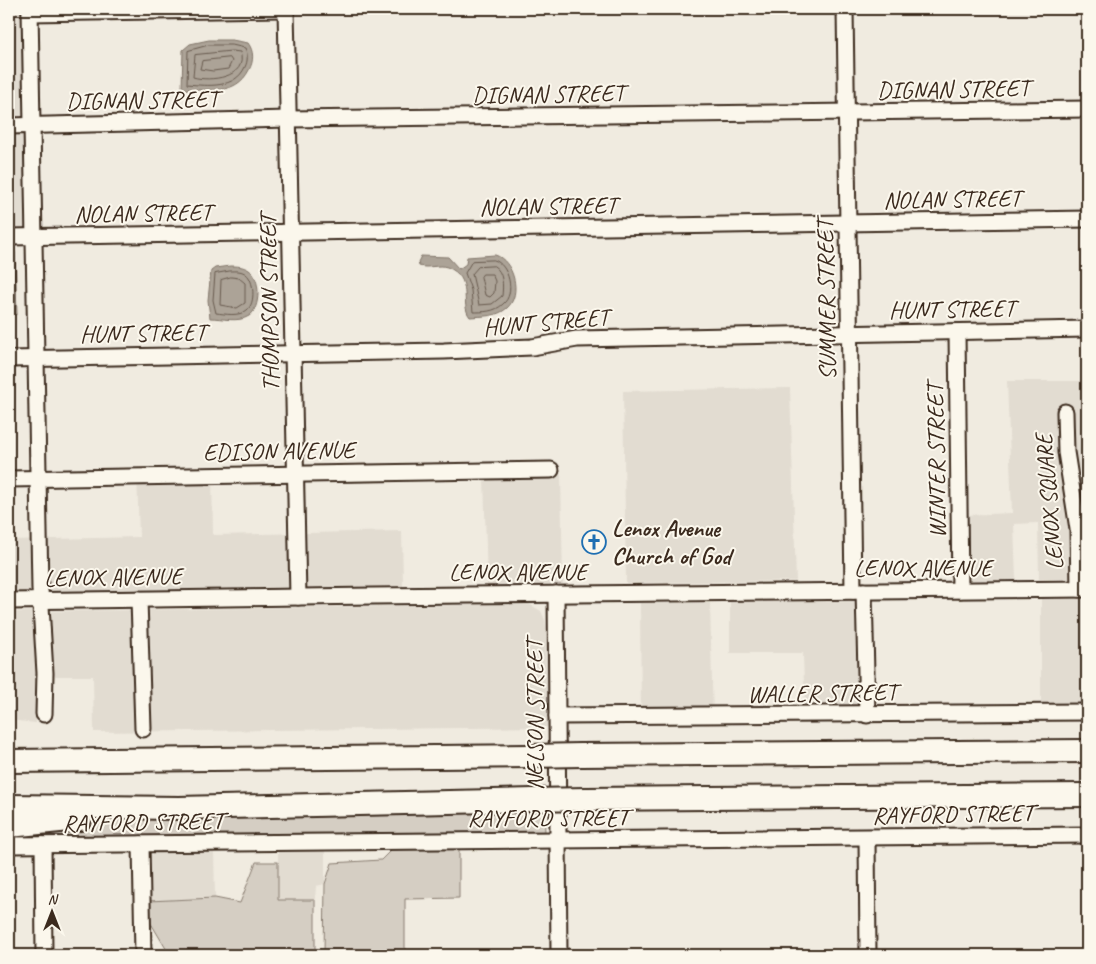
<svg xmlns="http://www.w3.org/2000/svg" width="1096" height="964" font-family="Caveat,sans-serif">
	<style>
		.built { fill: #e2dcd1 }
		.green { fill: #d5cec3; stroke: #887c70 }
		.water { fill: #aca397; stroke: #7f7367 }
		.lines { fill: none; stroke-linecap: round; stroke-linejoin: round }
		.shore { stroke: #685a4e; stroke-width: 1 }
		.minor-casing { stroke: #3b2a1e; stroke-width: 19 }
		.highway-casing { stroke: #3b2a1e; stroke-width: 26 }
		.minor { stroke: #fbf7ec; stroke-width: 15 }
		.highway { stroke: #fbf7ec; stroke-width: 22 }
		.highway-bridge-casing { stroke: #3b2a1e; stroke-width: 26; stroke-linecap: butt }
		.highway-bridge { stroke: #fbf7ec; stroke-width: 22 }
		.labels { text-anchor: middle; dominant-baseline: central; stroke-width: 4; stroke-linejoin: round; paint-order: stroke }
		.street-label { font-size: 24px; fill: #3b2a1e; stroke: #fbf7ec }
		.poi-label { font-size: 24px; font-weight: bold; fill: #3b2a1e; stroke: #fbf7ec; text-anchor: start }
	</style>
	<rect width="100%" height="100%" fill="#f0ebe0"/>
	<filter id="ink" filterUnits="userSpaceOnUse"><feTurbulence type="fractalNoise" baseFrequency=".02" numOctaves="2"/><feDisplacementMap in="SourceGraphic" scale="10" xChannelSelector="R" yChannelSelector="G"/><feConvolveMatrix kernelMatrix="1 2 1 2 8 2 1 2 1" color-interpolation-filters="sRGB"/></filter>
	<g filter="url(#ink)">
		<!-- built -->
		<g class="built">
			<path d="M9 9H25L27 234H9Z"/>
			<path d="M1007 381H1087V579H1039L1038 523 1014 524 1016 580H966L965 515 1012 513Z"/>
			<path d="M790 388 796 581 626 583 623 391Z"/>
			<path d="M212 471 213 535 402 531 403 586 9 592V540L139 537 137 472Z"/>
			<path d="M561 475 563 584 487 585 484 476Z"/>
			<path d="M1041 599H1087V717L1041 718Z"/>
			<path d="M870 601 873 719 805 720 803 653H730V602Z"/>
			<path d="M640 603H710L713 721 641 722Z"/>
			<path d="M529 604 541 611 545 620 549 655 551 727 94 732 93 676H36V723L9 720V612Z"/>
			<path d="M278 848 325 849V884L316 886 315 900H278Z"/>
			<path d="M214 850 215 898 148 901V857L158 851Z"/>
		</g>
		<!-- green -->
		<g class="green">
			<path d="M544 805 545 833 9 840V828L192 812Z"/>
			<path d="M459 847V898L405 899V955H324L325 884 332 863 381 860 393 848Z"/>
			<path d="M256 862H278V900H315V955H207V952H168L149 920 148 901 215 898 240 903Z"/>
		</g>
		<!-- water -->
		<g class="water">
			<path d="M209 40H232L248 43C254 51 254 61 249 70 236 96 208 90 182 89L183 50 190 44Z"/>
			<path d="M9 252H15L17 314H9Z"/>
			<path d="M495 255C513 260 523 294 507 308 497 317 483 316 470 317 459 304 475 278 447 267 438 264 428 269 419 266L418 262 421 256 448 257 459 269 466 264 467 257Z"/>
			<path d="M230 266C237 266 243 266 249 270 261 278 261 308 249 316 238 323 222 318 210 318L208 300 211 271 215 268Z"/>
		</g>
		<g class="lines">
			<!-- shore -->
			<g class="shore">
				<path d="M209 45H232L245 48C248 54 248 61 245 67 235 89 208 86 187 84L188 51Z"/>
				<path d="M232 51 240 52C249 78 209 82 193 77L195 55Z"/>
				<path d="M230 58 232 61 228 69 213 71 200 69 202 61Z"/>
				<path d="M9 257 12 307 9 309"/>
				<path d="M494 260C509 264 516 294 503 304 495 312 483 312 473 312L471 290 465 273 472 261Z"/>
				<path d="M494 266C504 272 503 286 502 296L492 304 479 305 472 274 478 267Z"/>
				<path d="M230 271C235 271 241 270 246 274 254 280 256 303 247 310 239 317 225 314 216 313L213 300 215 274Z"/>
				<path d="M483 274H492L495 281 494 293 490 297 485 295 481 277Z"/>
				<path d="M231 277 239 278 245 283V303L237 308 220 305 221 280Z"/>
			</g>
			<!-- minor casing -->
			<g class="minor-casing">
				<g id="minor">
					<path d="M30 9 40 589 45 673 44 714"/>
					<path d="M286 9 298 597"/>
					<path d="M845 9 853 591"/>
					<path d="M30 13 282 9"/>
					<path d="M9 126 288 119 1087 109"/>
					<path d="M9 237 1087 219"/>
					<path d="M957 332 960 590"/>
					<path d="M9 359 444 351 532 347 577 339 1087 329"/>
					<path d="M1065 412 1066 452 1078 529 1079 589"/>
					<path d="M9 479 551 470"/>
					<path d="M864 591 867 715"/>
					<path d="M556 594 559 955"/>
					<path d="M139 599 143 729"/>
					<path d="M9 601 372 596 1087 589"/>
					<path d="M557 716 1087 712"/>
					<path d="M867 838 868 955"/>
					<path d="M141 844 143 955"/>
					<path d="M9 845 1087 835"/>
					<path d="M43 845 44 955"/>
				</g>
			</g>
			<!-- highway casing -->
			<g class="highway-casing">
				<g id="highway">
					<path d="M581 755 1087 751"/>
					<path d="M9 761 530 756"/>
					<path d="M586 799 1087 795"/>
					<path d="M9 806 179 808 533 800"/>
					<path d="M9 826 80 819"/>
				</g>
			</g>
			<!-- minor -->
			<use href="#minor" class="minor"/>
			<!-- highway -->
			<use href="#highway" class="highway"/>
			<!-- highway-bridge casing -->
			<g class="highway-bridge-casing">
				<g id="highway-bridge">
					<path d="M530 756 581 755"/>
					<path d="M533 800 586 799"/>
				</g>
			</g>
			<!-- highway-bridge -->
			<use href="#highway-bridge" class="highway-bridge"/>
		</g>
	</g>
	<!-- icons -->
	<defs>
		<g id="church-ring" transform="scale(1.25)"><circle r="9.5" fill="#fbf7ec" stroke="#1f6fb2" stroke-width="1.5"/><path d="M-1.2-6h2.4v3.5h3.3v2.4h-3.3V6h-2.4V-.1h-3.3v-2.4h3.3Z" fill="#1f6fb2"/></g>
	</defs>
	<g fill-rule="evenodd">
		<use href="#church-ring" x="594" y="542"/>
	</g>
	<g class="labels">
		<!-- street labels -->
		<g class="street-label">
			<text transform="translate(953 89) rotate(-1)">DIGNAN STREET</text>
			<text transform="translate(548 94) rotate(-1)">DIGNAN STREET</text>
			<text transform="translate(142 100) rotate(-1)">DIGNAN STREET</text>
			<text transform="translate(952 199) rotate(-1)">NOLAN STREET</text>
			<text transform="translate(548 206) rotate(-1)">NOLAN STREET</text>
			<text transform="translate(143 213) rotate(-1)">NOLAN STREET</text>
			<text transform="translate(826 300) rotate(-91)">SUMMER STREET</text>
			<text transform="translate(269 303) rotate(-91)">THOMPSON STREET</text>
			<text transform="translate(952 309) rotate(-1)">HUNT STREET</text>
			<text transform="translate(546 322) rotate(-5)">HUNT STREET</text>
			<text transform="translate(143 333) rotate(-1)">HUNT STREET</text>
			<text transform="translate(279 451) rotate(-1)">EDISON AVENUE</text>
			<text transform="translate(936 461) rotate(-91)">WINTER STREET</text>
			<text transform="translate(1049 502) rotate(-95)">LENOX SQUARE</text>
			<text x="923" y="568">LENOX AVENUE</text>
			<text x="518" y="572">LENOX AVENUE</text>
			<text transform="translate(113 577) rotate(-1)">LENOX AVENUE</text>
			<text transform="translate(822 693) rotate(-1)">WALLER STREET</text>
			<text transform="translate(535 715) rotate(-90)">NELSON STREET</text>
			<text transform="translate(953 814) rotate(-1)">RAYFORD STREET</text>
			<text x="548" y="818">RAYFORD STREET</text>
			<text transform="translate(143 822) rotate(-1)">RAYFORD STREET</text>
		</g>
		<!-- poi labels -->
		<g class="poi-label">
			<text x="612" y="528">Lenox Avenue<tspan x="612" dy="28">Church of God</tspan></text>
		</g>
	</g>
	<!-- margin -->
	<rect width="1096" height="964" fill="none" stroke="#fbf7ec" stroke-width="30"/>
	<rect x="15" y="15" width="1066" height="934" fill="none" stroke="#3b2a1e" stroke-width="2" filter="url(#ink)"/>
	<!-- north arrow -->
	<g transform="translate(52 912)" stroke="#fbf7ec" stroke-width="4" paint-order="stroke">
	<path d="M0-4L9 19L0 12L-9 19Z" fill="#3b2a1e"/>
	<text y="-8" font-size="14" font-weight="bold" text-anchor="middle" fill="#3b2a1e">N</text>
	</g>
</svg>
